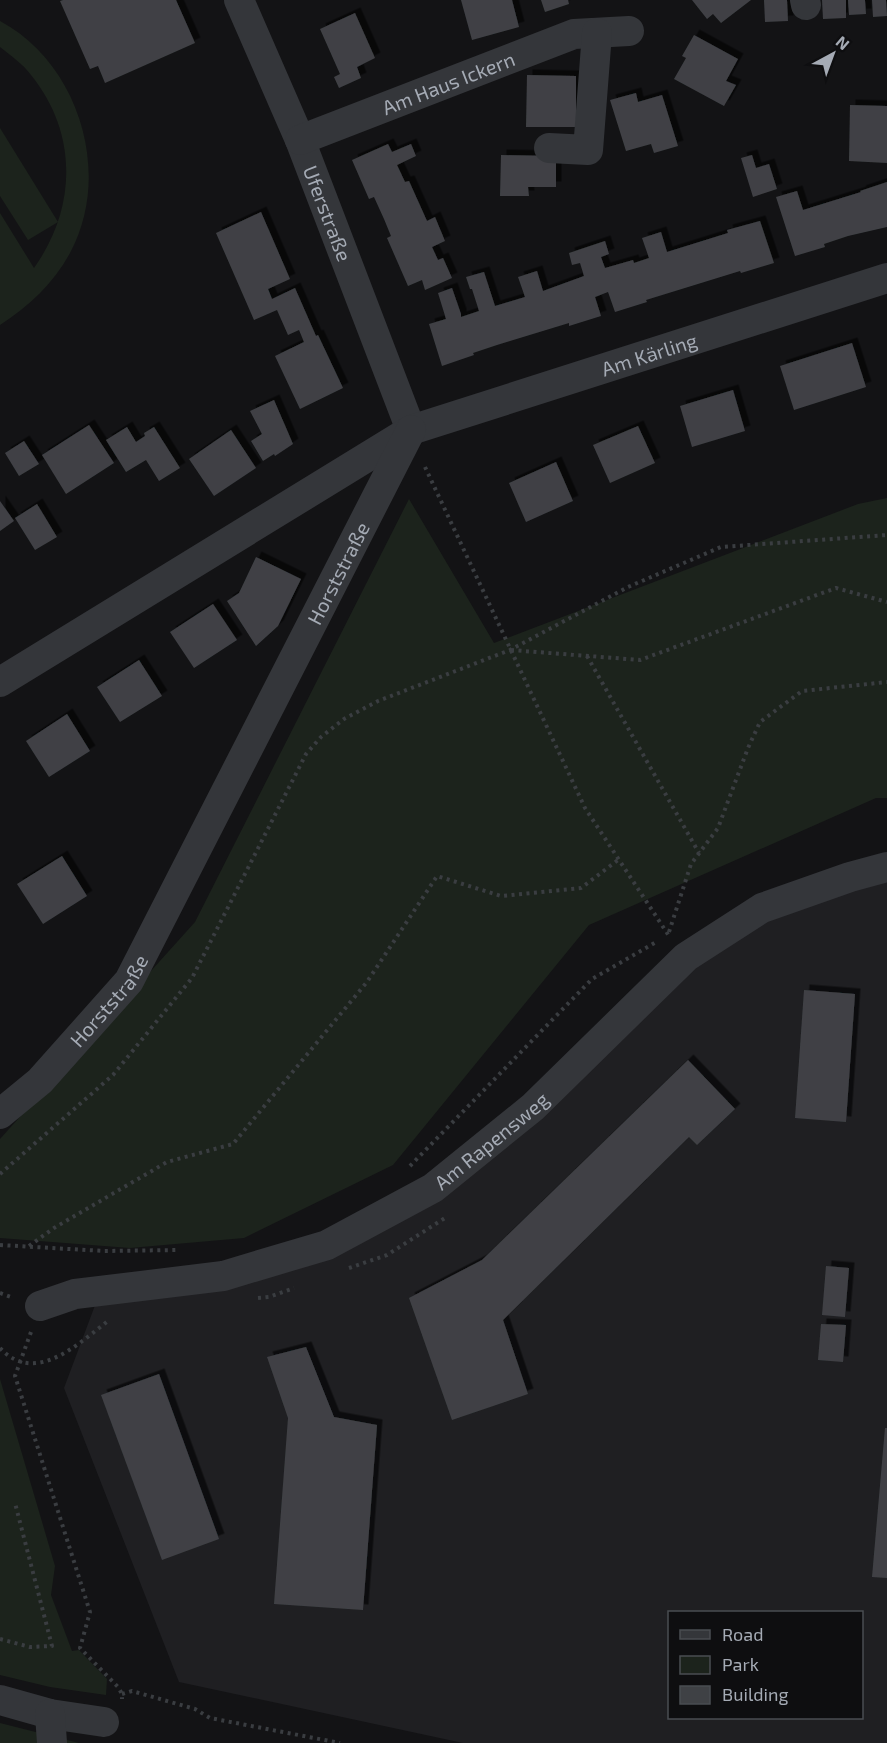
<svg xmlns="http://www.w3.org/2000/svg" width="887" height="1743" font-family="'Exo 2',sans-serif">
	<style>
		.built { fill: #1f1f22; fill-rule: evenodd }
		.green { fill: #1c231c }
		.building { fill: #3f4145; filter: url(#shadow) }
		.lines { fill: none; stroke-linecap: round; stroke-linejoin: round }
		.path { stroke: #3a3d41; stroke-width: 4; stroke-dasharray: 3 4.5; stroke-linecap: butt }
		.minor { stroke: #34363a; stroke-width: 30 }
		.labels { text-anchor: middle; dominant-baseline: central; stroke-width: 4.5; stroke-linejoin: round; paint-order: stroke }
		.street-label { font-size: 20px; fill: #a5abb5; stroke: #0e0e10 }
	</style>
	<defs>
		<filter id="shadow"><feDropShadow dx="5.5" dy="-5.5" stdDeviation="0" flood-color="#0009"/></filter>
	</defs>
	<rect width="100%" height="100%" fill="#131315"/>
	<!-- built -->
	<path class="built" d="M887 874V1743H463L179 1682 64 1388 100 1292 223 1276 433 1188 686 957 850 877ZM670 1612H862V1718H670Z"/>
	<!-- green -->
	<g class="green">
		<path d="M0 21C79 63 113 174 70 253 54 283 28 307 0 325V213L34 268C77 208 78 133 31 75 23 64 10 55 0 47Z"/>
		<path d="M0 128 58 222 28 240 0 196Z"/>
		<path d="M887 498V798H876L589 925 393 1165 244 1238 130 1248 0 1238V1139L195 922 409 499 494 643 858 504Z"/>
		<path d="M0 1379 55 1566 51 1595 72 1651 79 1650 107 1679 106 1695 50 1687 0 1675Z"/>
		<path d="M0 1723 79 1743H0Z"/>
	</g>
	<!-- building -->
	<g class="building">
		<path d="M63 0H176L195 43 105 83 98 66 90 69 60 1Z"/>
		<path d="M461 0H512L519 27 472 40Z"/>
		<path d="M541 0H568L569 4 545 12Z"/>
		<path d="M692 0H751L721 23 713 14 707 19Z"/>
		<path d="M764 0H787L788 21 765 22Z"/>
		<path d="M822 0H846V18L823 19Z"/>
		<path d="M848 0H865L866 14 849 15Z"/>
		<path d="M872 0H886L887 16 873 17Z"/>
		<path d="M355 13 375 58 357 67 361 78 339 88 334 77 340 74 320 29Z"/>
		<path d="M694 35 738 59 726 81 736 85 724 106 674 79 686 58 682 56Z"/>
		<path d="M527 75 576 76V127H526Z"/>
		<path d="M636 93 638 102 662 95 678 146 654 153 651 144 626 151 610 100Z"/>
		<path d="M850 105 887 106V163L849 161Z"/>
		<path d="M388 144 392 152 411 144 416 156 397 165 405 182 409 181 427 221 435 217 445 241 432 247 438 260 443 258 452 278 425 290 422 280 408 286 387 238 391 236 384 219 374 197 369 199 352 160Z"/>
		<path d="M501 155 556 156V187H528L529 196H500Z"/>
		<path d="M752 155 756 168 769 164 777 189 753 197 741 158Z"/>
		<path d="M887 182V227L848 236 824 244 825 247 795 256 776 197 797 191 803 210 861 192 860 191Z"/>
		<path d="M261 212 290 279 268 289 272 299 295 288 316 336 318 335 343 388 300 409 275 356 304 342 299 330 288 335 277 310 254 320 216 233Z"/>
		<path d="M760 221 774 263 741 273 740 271 646 300 647 302 615 312 608 292 595 297 601 316 569 326V323L497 345 473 353 474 355 442 366 429 324 446 319 438 293 452 288 461 314V317L479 311 472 289H470L466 277 484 272 495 306 525 297 518 277 537 271 543 291 584 276 580 263 572 265 569 253 605 241 609 254 601 257 605 268 633 260 634 263 649 258 642 238 661 232 667 252 728 233 727 230Z"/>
		<path d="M852 343 866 387 794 410 780 366Z"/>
		<path d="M733 390 745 431 692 447 680 406Z"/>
		<path d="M274 400 293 444 275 456 274 454 263 461 251 441 262 434 250 411Z"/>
		<path d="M89 425 114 463 66 494 42 455Z"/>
		<path d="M638 426 655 463 610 483 593 445Z"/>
		<path d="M127 427 136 442 145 436 144 433 154 427 180 468 159 481 146 460 126 472 106 440Z"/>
		<path d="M231 430 256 468 214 496 189 459Z"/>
		<path d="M24 441 39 464 19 476 5 453Z"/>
		<path d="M556 462 573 501 526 522 509 483Z"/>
		<path d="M0 501 14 521 0 531Z"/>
		<path d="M37 504 57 537 35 550 15 518Z"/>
		<path d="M256 557 301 579 278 626 256 646 227 601 239 593Z"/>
		<path d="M213 604 237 640 194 668 170 632Z"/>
		<path d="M139 660 162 696 120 722 97 687Z"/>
		<path d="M67 714 90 751 49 777 26 741Z"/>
		<path d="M62 856 87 896 43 924 17 884Z"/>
		<path d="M804 990 855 994 846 1122 795 1118Z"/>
		<path d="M688 1060 735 1109 697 1145 689 1137 503 1320 528 1394 452 1420 409 1298 482 1260Z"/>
		<path d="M826 1266 849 1268 845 1317 822 1315Z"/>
		<path d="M821 1324 846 1325 843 1362 818 1360Z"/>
		<path d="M306 1347 334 1417 377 1425 363 1610 274 1604 288 1418 267 1357Z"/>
		<path d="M159 1374 219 1539 162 1560 101 1395Z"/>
		<path d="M885 1428H887V1578L872 1577Z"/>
	</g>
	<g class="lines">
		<!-- path -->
		<g class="path">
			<path d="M425 467 585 808 669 936"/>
			<path d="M511 650 640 660 836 588 887 602"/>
			<path d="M587 656 699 853"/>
			<path d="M669 932 691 864 718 828 748 748 760 722 802 691 887 682"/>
			<path d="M410 1166 592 979 658 941"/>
			<path d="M0 1174 113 1075 192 978 306 754 321 737 344 719 378 701 510 650 628 587 721 547 887 535"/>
			<path d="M0 1245 104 1251 179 1250"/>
			<path d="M29 1246 54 1228 167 1162 233 1144 367 982 437 876 501 896 581 888 618 860"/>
			<path d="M349 1268 387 1255 448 1216"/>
			<path d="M0 1293 14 1298"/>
			<path d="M258 1298 269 1297 294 1288"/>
			<path d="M31 1332 15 1376 90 1612 80 1648 118 1687 122 1694V1699"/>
			<path d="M0 1348C35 1386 78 1344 108 1321"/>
			<path d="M0 1639 30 1647 52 1646 15 1503"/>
			<path d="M122 1694 132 1691 195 1709 210 1718 340 1743"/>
		</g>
		<!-- minor -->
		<g class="minor">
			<path id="s1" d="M239 0 300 140 411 430"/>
			<path d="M805 0 806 5"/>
			<path id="s2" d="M300 140 574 34 629 31"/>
			<path d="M549 148 588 150 597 33"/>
			<path id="s3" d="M0 682 411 430 887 278"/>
			<path id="s4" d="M0 1114 40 1081 129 981 411 430"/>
			<path id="s5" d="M40 1306 75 1294 223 1276 327 1245 433 1188 533 1107 686 957 762 908 850 877 887 867"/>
			<path d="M0 1700 50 1714 104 1722"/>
			<path d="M50 1714 52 1743"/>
		</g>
	</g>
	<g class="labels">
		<!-- street labels -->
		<g class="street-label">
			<text stroke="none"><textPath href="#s2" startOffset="159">Am Haus Ickern</textPath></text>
			<text stroke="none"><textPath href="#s1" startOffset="231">Uferstraße</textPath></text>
			<text stroke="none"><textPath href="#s3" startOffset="732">Am Kärling</textPath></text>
			<text stroke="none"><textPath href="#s4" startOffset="644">Horststraße</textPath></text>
			<text stroke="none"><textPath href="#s4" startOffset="158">Horststraße</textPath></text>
			<text stroke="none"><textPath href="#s5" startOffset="490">Am Rapensweg</textPath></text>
		</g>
	</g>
	<!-- legend -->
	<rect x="668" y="1611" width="195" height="108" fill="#0e0e10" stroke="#4a4d52" stroke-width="1.5"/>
	<rect x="680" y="1630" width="30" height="9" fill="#34363a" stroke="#4a4d52" stroke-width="1.5"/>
	<text x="722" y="1641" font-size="18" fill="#a5abb5">Road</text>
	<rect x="680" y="1656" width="30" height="18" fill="#1c231c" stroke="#4a4d52" stroke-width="1.5"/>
	<text x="722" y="1671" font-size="18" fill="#a5abb5">Park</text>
	<rect x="680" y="1686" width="30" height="18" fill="#3f4145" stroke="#4a4d52" stroke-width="1.5"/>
	<text x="722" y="1701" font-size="18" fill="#a5abb5">Building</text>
	<!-- north arrow -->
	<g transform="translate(833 54) rotate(41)" stroke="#0e0e10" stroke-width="4.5" paint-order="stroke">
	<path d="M0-4.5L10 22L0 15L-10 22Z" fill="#a5abb5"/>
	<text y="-9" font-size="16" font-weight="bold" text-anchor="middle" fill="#a5abb5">N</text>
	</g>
</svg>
